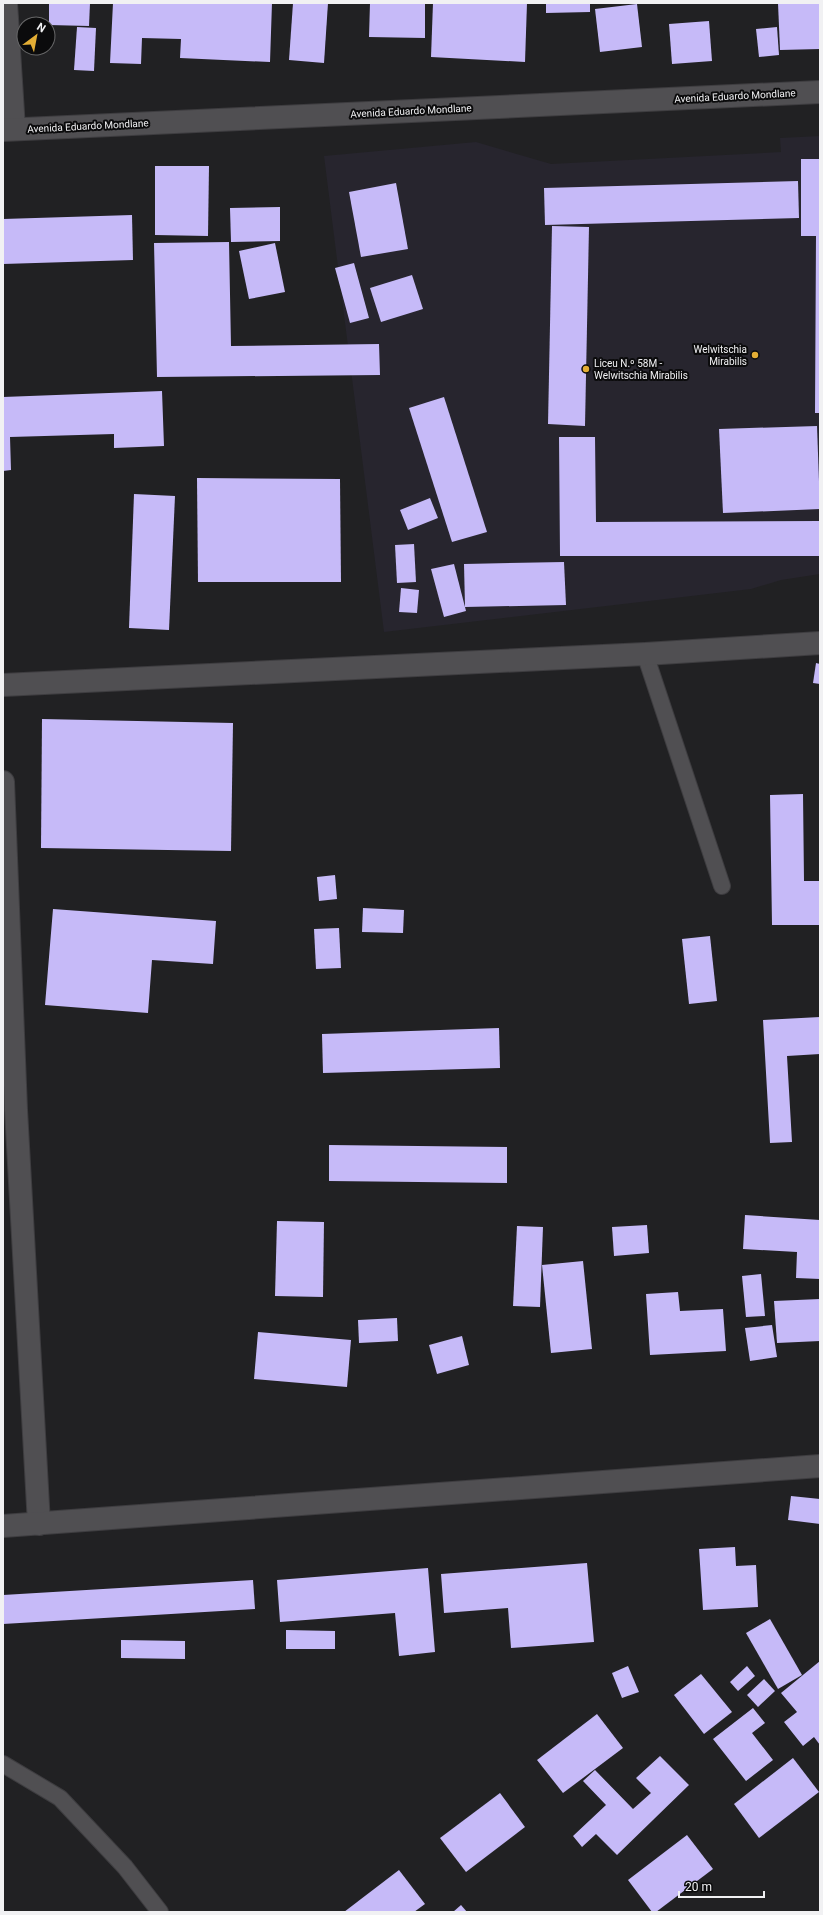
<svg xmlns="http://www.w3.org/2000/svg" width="823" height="1915" font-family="Roboto,sans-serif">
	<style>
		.built { fill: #27252e }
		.building { fill: #c6baf8 }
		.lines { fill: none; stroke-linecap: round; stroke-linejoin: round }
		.lane-casing { stroke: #3e3d40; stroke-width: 18 }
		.street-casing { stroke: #3e3d40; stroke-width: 24 }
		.lane { stroke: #504f52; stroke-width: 16 }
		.street { stroke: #504f52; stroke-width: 22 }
		.poi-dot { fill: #e4ae35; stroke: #0b0b0c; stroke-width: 1.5 }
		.labels { text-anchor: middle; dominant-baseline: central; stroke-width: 4; stroke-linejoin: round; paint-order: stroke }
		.street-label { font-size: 10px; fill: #f1f1f3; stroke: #0b0b0c }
		.poi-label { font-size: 10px; fill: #f1f1f3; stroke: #0b0b0c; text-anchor: end }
	</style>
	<rect width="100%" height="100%" fill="#212123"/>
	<!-- built -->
	<path class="built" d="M820 136V574L781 580 751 589 384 632 324 156 476 142 551 164 781 152 780 138Z"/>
	<!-- building -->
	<g class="building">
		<path d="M49 3H90L89 26 49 25Z"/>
		<path d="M113 3H272L270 62 180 58 181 39 142 38 141 64 110 63Z"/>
		<path d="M293 3H328L324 63 289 60Z"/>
		<path d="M370 3H425V38L369 37Z"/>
		<path d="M433 3H527L525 62 431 57Z"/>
		<path d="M546 3H590V12L546 13Z"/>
		<path d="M778 3H820V49L780 50Z"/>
		<path d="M637 4 642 47 600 52 595 9Z"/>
		<path d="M709 21 712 61 672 64 669 24Z"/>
		<path d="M77 27 96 28 94 71 74 70Z"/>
		<path d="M777 27 779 55 759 57 756 29Z"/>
		<path d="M801 159H820V413H815L816 236H801Z"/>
		<path d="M155 166H209L208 236 155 235Z"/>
		<path d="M798 181 799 218 545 225 544 188Z"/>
		<path d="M396 183 408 249 361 257 349 192Z"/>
		<path d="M280 207V241L231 242 230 208Z"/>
		<path d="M132 215 133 260 3 264V219Z"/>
		<path d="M552 226 589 227 585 426 548 424Z"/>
		<path d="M229 242 231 346 379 344 380 375 157 377 154 243Z"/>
		<path d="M275 243 285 292 249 299 239 251Z"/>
		<path d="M354 263 369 318 350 323 335 268Z"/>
		<path d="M412 275 423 309 381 322 370 288Z"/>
		<path d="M162 391 164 446 114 448V434L10 437 11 470 3 471V397Z"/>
		<path d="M444 397 487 532 452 542 409 408Z"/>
		<path d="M817 426 820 509 723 513 719 429Z"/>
		<path d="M559 437H595L596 522 820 521V556H560Z"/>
		<path d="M197 478 340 479 341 582H198Z"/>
		<path d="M134 494 175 496 169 630 129 628Z"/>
		<path d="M430 498 438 518 408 530 400 510Z"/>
		<path d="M414 544 416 582 397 583 395 545Z"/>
		<path d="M564 562 566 605 465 607 464 564Z"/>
		<path d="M454 564 466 611 444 617 431 569Z"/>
		<path d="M401 588 419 590 417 613 399 612Z"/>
		<path d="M816 663 820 664V684L813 683Z"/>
		<path d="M42 719 233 723 231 851 41 848Z"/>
		<path d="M803 794 804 881H820V925H772L770 795Z"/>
		<path d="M335 875 337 899 319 901 317 877Z"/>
		<path d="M363 908 404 910 403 933 362 932Z"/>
		<path d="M53 909 216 921 213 964 152 960 148 1013 45 1005Z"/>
		<path d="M339 928 341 968 316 969 314 929Z"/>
		<path d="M710 936 717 1001 689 1004 682 939Z"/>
		<path d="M820 1017V1054L787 1056 792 1142 770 1143 763 1020Z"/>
		<path d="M499 1028 500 1068 323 1073 322 1034Z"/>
		<path d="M329 1145 507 1147V1183L329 1181Z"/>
		<path d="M745 1215 820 1220V1279L796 1278 797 1252 743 1249Z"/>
		<path d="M277 1221 324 1222 323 1297 275 1296Z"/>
		<path d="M647 1225 649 1253 614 1256 612 1227Z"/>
		<path d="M517 1226 543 1227 540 1307 513 1306Z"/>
		<path d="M583 1261 592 1349 551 1353 542 1265Z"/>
		<path d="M761 1274 765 1316 746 1317 742 1276Z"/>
		<path d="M678 1292 680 1311 723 1309 726 1351 650 1355 646 1294Z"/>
		<path d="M820 1299V1341L777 1343 774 1301Z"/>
		<path d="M397 1318 398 1341 359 1343 358 1320Z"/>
		<path d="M772 1325 777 1357 750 1361 745 1328Z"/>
		<path d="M258 1332 351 1340 347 1387 254 1379Z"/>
		<path d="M462 1336 469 1365 437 1374 429 1345Z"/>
		<path d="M791 1496 820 1499V1524L788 1520Z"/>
		<path d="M735 1547 736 1566 756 1565 758 1607 703 1610 699 1549Z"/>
		<path d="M587 1563 594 1642 511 1648 508 1608 444 1613 441 1574Z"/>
		<path d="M428 1568 435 1652 399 1656 395 1613 280 1622 277 1580Z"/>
		<path d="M253 1580 255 1609 3 1624V1595Z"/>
		<path d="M770 1619 802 1675 778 1689 746 1633Z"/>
		<path d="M286 1630 335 1631V1649H286Z"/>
		<path d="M121 1640 185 1641V1659L121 1658Z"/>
		<path d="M820 1661V1745L814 1737 803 1746 784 1722 797 1712 781 1693Z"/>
		<path d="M628 1666 639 1692 622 1698 612 1673Z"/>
		<path d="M747 1666 755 1676 738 1691 730 1682Z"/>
		<path d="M701 1674 732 1712 704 1734 674 1695Z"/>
		<path d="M764 1679 775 1691 758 1707 747 1695Z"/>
		<path d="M753 1708 765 1723 752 1733 773 1760 746 1781 713 1739Z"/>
		<path d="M597 1714 623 1748 563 1793 537 1760Z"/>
		<path d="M660 1756 689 1785 617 1855 596 1834 582 1847 573 1836 606 1805 583 1781 595 1770 633 1809 651 1793 636 1778Z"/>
		<path d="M793 1758 819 1792 759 1838 734 1804Z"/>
		<path d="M500 1793 525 1827 466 1872 440 1838Z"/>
		<path d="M687 1835 713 1869 656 1912H652L628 1880Z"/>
		<path d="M399 1870 425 1904 414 1912H344Z"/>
		<path d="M461 1905 467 1912H453Z"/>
	</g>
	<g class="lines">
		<!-- lane casing -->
		<g class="lane-casing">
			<g id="lane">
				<path d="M645 654 722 886"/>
				<path d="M3 1764 60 1798 125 1867 160 1912"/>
			</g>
		</g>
		<!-- street casing -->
		<g class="street-casing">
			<g id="street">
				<path d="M6 3 14 129"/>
				<path d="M3 130 820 92"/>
				<path d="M3 685 645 654 820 643"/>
				<path d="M3 782 16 1110 39 1524"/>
				<path d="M3 1526 820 1466"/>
			</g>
		</g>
		<!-- lane -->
		<use href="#lane" class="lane"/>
		<!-- street -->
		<use href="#street" class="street"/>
	</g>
	<!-- markers -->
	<g class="poi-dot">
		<circle cx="755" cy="355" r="4"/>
		<circle cx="586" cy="369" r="4"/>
	</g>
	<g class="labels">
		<!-- street labels -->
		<g class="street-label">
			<text transform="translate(735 96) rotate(-3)">Avenida Eduardo Mondlane</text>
			<text transform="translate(411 111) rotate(-3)">Avenida Eduardo Mondlane</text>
			<text transform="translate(88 126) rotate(-3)">Avenida Eduardo Mondlane</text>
		</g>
		<!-- poi labels -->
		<g class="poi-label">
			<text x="747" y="349">Welwitschia<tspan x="747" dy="12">Mirabilis</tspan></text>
			<text x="594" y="363" text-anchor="start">Liceu N.º 58M -<tspan x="594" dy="12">Welwitschia Mirabilis</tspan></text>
		</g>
	</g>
	<!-- border -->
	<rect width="823" height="1915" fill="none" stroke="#f1f1f3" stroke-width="8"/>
	<!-- north arrow -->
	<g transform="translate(36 36) rotate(32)"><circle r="19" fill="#0b0b0c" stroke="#676768"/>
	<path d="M0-3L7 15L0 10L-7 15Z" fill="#e4ae35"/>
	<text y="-6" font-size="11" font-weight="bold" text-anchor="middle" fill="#f1f1f3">N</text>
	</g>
	<!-- scale -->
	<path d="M679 1891v6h85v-6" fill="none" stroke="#f1f1f3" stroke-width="2"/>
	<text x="685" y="1891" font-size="12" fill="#f1f1f3" stroke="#0b0b0c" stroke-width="3" paint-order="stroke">20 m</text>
</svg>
